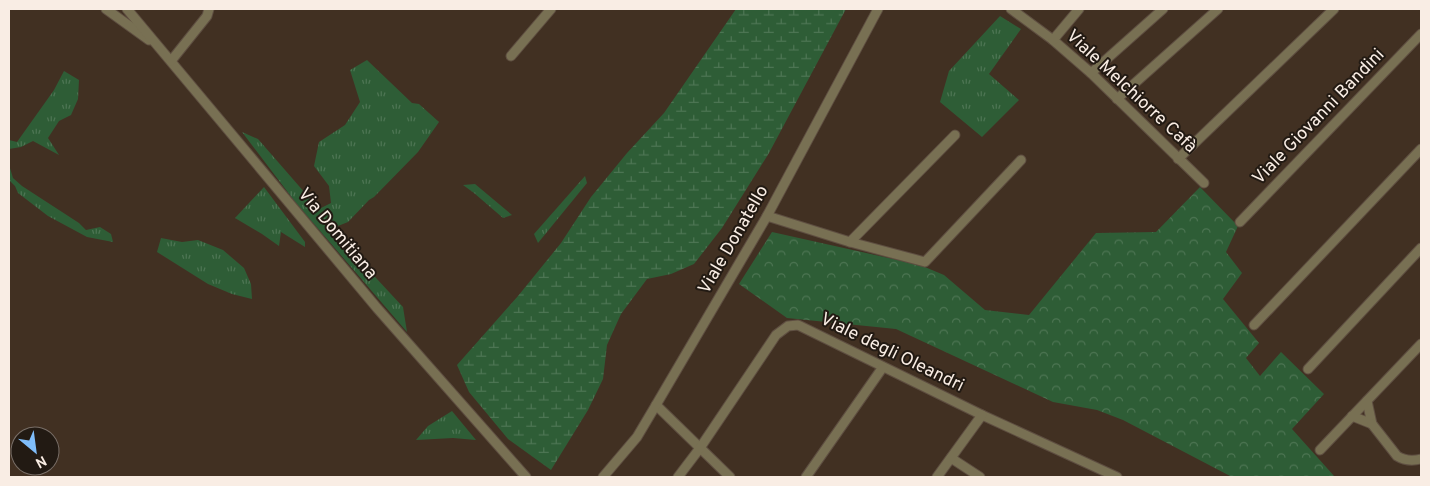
<svg xmlns="http://www.w3.org/2000/svg" width="1430" height="486" font-family="Overpass,sans-serif">
	<style>
		.grass { fill: url(#grass-tufts) }
		.forest { fill: url(#forest-crowns) }
		.wetland { fill: url(#wetland-marsh) }
		.lines { fill: none; stroke-linecap: round; stroke-linejoin: round }
		.minor-casing { stroke: #5e4e41; stroke-width: 11 }
		.minor { stroke: #787053; stroke-width: 9 }
		.labels { text-anchor: middle; dominant-baseline: central; stroke-width: 4; stroke-linejoin: round; paint-order: stroke }
		.street-label { font-size: 18px; fill: #f9ede4; stroke: #221a13 }
	</style>
	<defs>
		<pattern id="grass-tufts" width="24" height="20" patternUnits="userSpaceOnUse" patternTransform="scale(1.25)"><rect width="24" height="20" fill="#2e5d36"/><path d="M3 7l-1-3M5 7V3M7 7l1-3M15 17l-1-3M17 17v-4M19 17l1-3" fill="none" stroke="#4d7553"/></pattern>
		<pattern id="forest-crowns" width="20" height="18" patternUnits="userSpaceOnUse" patternTransform="scale(1.25)"><rect width="20" height="18" fill="#2e5d36"/><path d="M2 6a3 3 0 1 1 6 0M12 15a3 3 0 1 1 6 0" fill="none" stroke="#4d7553"/></pattern>
		<pattern id="wetland-marsh" width="20" height="14" patternUnits="userSpaceOnUse" patternTransform="scale(1.25)"><rect width="20" height="14" fill="#2e5d36"/><path d="M1 5h8M5 5V1M11 12h8M15 12V8" fill="none" stroke="#4d7553"/></pattern>
	</defs>
	<rect width="100%" height="100%" fill="#413022"/>
	<!-- grass -->
	<g class="grass">
		<path d="M1000 16 1021 29 989 74 1019 100 982 137 940 102 949 71Z"/>
		<path d="M367 60 412 103 419 104 439 122 418 152 374 197 369 200 348 222 338 226V237L403 307 407 332 296 203 242 132 258 139 319 209 331 203 329 186 314 166 319 142 345 125 360 102 350 70Z"/>
		<path d="M64 71 79 80 78 99 71 115 59 121 48 138 59 155 33 141 21 147 9 149V140L17 142 54 90Z"/>
		<path d="M9 165 13 178 22 186 79 223 86 230 100 227 111 234 113 242 87 237 48 216 18 193 15 186 9 180Z"/>
		<path d="M585 176 587 183 538 243 534 234Z"/>
		<path d="M475 184 512 215 503 218 474 193 463 185Z"/>
		<path d="M264 187 305 242V247L281 232 279 246 262 234 235 218Z"/>
		<path d="M161 238 182 242 198 240 223 250 244 268 251 284 252 299 232 294 208 284 157 252Z"/>
		<path d="M452 411 476 440 453 438 416 440 428 426Z"/>
	</g>
	<!-- forest -->
	<path class="forest" d="M1200 187 1238 226 1226 252 1242 273 1223 299 1259 343 1246 358 1260 376 1281 352 1324 394 1292 429 1335 477H1232L1123 420 1097 410 1053 402 896 329 787 318 739 284 772 232 920 265 944 275 985 310 1029 315 1096 233 1156 232Z"/>
	<!-- wetland -->
	<path class="wetland" d="M736 9H846L769 153 722 228 694 264 671 274 647 279 621 314 607 345 603 379 588 410 551 470 508 439 469 392 457 365 518 296 561 243 591 197 627 153 664 113Z"/>
	<g class="lines">
		<!-- minor casing -->
		<g class="minor-casing">
			<g id="minor">
				<path d="M106 9 149 40"/>
				<path d="M127 9 377 308 526 477"/>
				<path d="M1011 9 1053 40 1091 73 1204 183"/>
				<path d="M1053 40 1079 9"/>
				<path d="M511 56 551 9"/>
				<path d="M171 61 207 16 209 9"/>
				<path d="M1091 73 1163 9"/>
				<path d="M1117 99 1218 9"/>
				<path d="M1178 159 1334 9"/>
				<path d="M767 216 850 242 925 262 1021 160"/>
				<path d="M1240 222 1421 34"/>
				<path d="M850 242 955 135"/>
				<path d="M1254 325 1421 149"/>
				<path d="M1308 369 1421 248"/>
				<path d="M656 405 730 477"/>
				<path d="M1352 416 1372 424 1367 401"/>
				<path d="M1372 424 1397 456C1405 461 1413 461 1421 459"/>
				<path d="M1320 450 1421 344"/>
				<path d="M951 458 980 477"/>
				<path d="M603 477 637 437 656 405 767 216 878 9"/>
				<path d="M678 477 700 448 776 335 788 326 798 325 982 415 1117 477"/>
				<path d="M806 477 883 367"/>
				<path d="M937 477 982 415"/>
			</g>
		</g>
		<!-- minor -->
		<use href="#minor" class="minor"/>
	</g>
	<g class="labels">
		<!-- street labels -->
		<g class="street-label">
			<text transform="translate(1131 92) rotate(43)">Viale Melchiorre Cafà</text>
			<text transform="translate(1319 117) rotate(-46)">Viale Giovanni Bandini</text>
			<text transform="translate(337 234) rotate(50)">Via Domitiana</text>
			<text transform="translate(734 240) rotate(-60)">Viale Donatello</text>
			<text transform="translate(892 353) rotate(26)">Viale degli Oleandri</text>
		</g>
	</g>
	<!-- border -->
	<rect width="1430" height="486" fill="none" stroke="#f9ede4" stroke-width="20"/>
	<!-- north arrow -->
	<g transform="translate(35 451) rotate(151)"><circle r="24" fill="#221a13" stroke="#786e67"/>
	<path d="M0-4L9 19L0 12L-9 19Z" fill="#7fbdfa"/>
	<text y="-8" font-size="14" font-weight="bold" text-anchor="middle" fill="#f9ede4">N</text>
	</g>
</svg>
